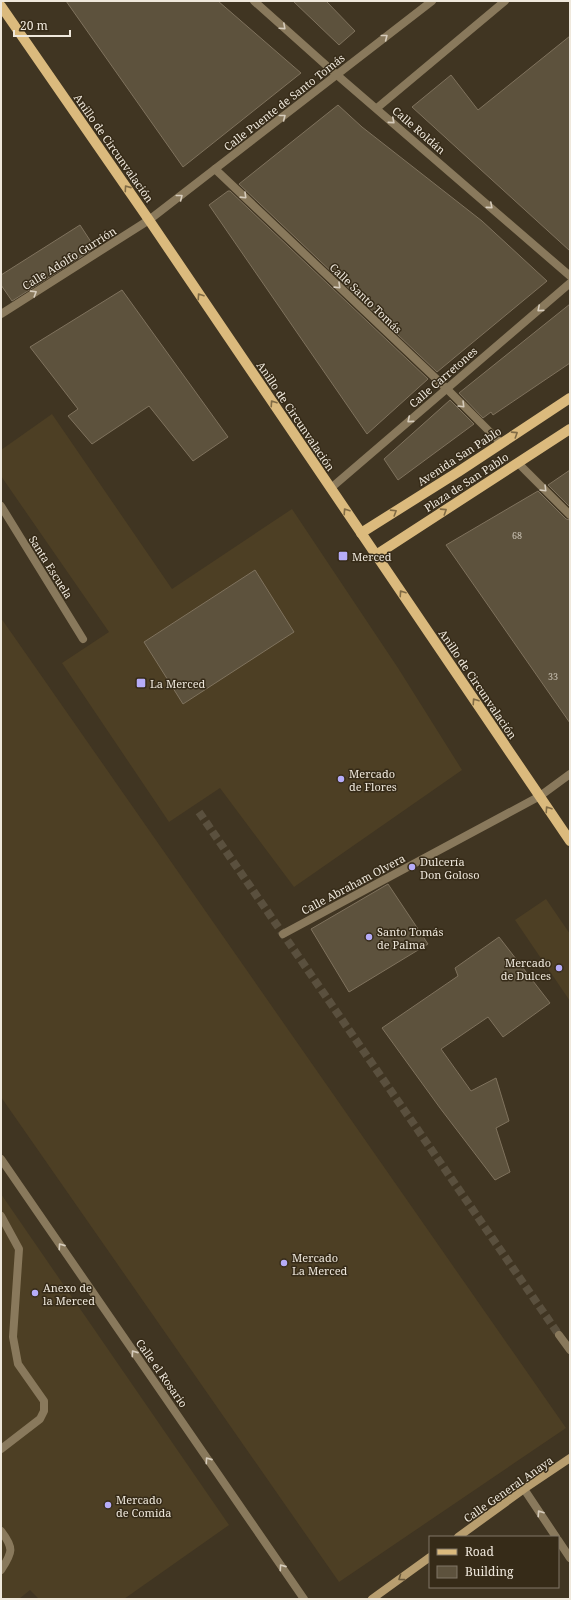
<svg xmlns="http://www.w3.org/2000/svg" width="571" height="1600" font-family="'Noto Serif',serif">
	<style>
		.built { fill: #4d3f24 }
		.building { fill: #5d523d; stroke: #7f725d }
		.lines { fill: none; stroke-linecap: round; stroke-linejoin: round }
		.street-tunnel { stroke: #5a503e; stroke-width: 8; stroke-dasharray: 8 4; stroke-linecap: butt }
		.lane { stroke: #89795c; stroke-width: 8 }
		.street { stroke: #89795c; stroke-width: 8 }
		.secondary { stroke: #b89e6f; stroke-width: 8 }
		.primary { stroke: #dbba7d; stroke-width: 10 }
		.oneway { stroke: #d6ccbc }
		.oneway2 { stroke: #806b45 }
		.oneway3 { stroke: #6a593b }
		.poi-dot { fill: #b6acf8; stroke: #362b18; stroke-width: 1.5 }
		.labels { text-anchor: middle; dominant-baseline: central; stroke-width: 3; stroke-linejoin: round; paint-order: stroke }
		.number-label { font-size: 9px; fill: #cac2b4 }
		.street-label { font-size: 11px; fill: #efe8dc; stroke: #362b18 }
		.poi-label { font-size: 11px; fill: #efe8dc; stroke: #362b18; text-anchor: start }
	</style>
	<rect width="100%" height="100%" fill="#403522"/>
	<!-- built -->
	<g class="built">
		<path d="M52 414 172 589 292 509 398 668 462 770 294 887 220 788 169 822 62 663 109 632 1 476V450Z"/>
		<path d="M1 618 566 1428 339 1582 1 1097Z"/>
		<path d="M546 899 570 934V1001L515 920Z"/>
		<path d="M1 1194 229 1525 124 1599H39L30 1590 19 1599H1Z"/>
	</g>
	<!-- building -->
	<g class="building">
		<path d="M66 1H218L301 73 183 167Z"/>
		<path d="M293 1H326L355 31 339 45Z"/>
		<path d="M570 36V251L412 107 451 75 478 110Z"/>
		<path d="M338 105 362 127 482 221 547 281 437 372 239 184Z"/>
		<path d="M228 191H230L428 379 367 434 209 205Z"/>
		<path d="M80 225 95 248 12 301 1 285V275Z"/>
		<path d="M122 290 228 437 193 461 149 406 92 444 68 416 78 409 30 347Z"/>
		<path d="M570 304V363L493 415 491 412 483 418 459 393Z"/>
		<path d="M450 400 474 424 398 480 384 459Z"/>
		<path d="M570 470V507L548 485Z"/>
		<path d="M538 491 566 519 570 520V723L446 545Z"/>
		<path d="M255 570 294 632 183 704 144 642Z"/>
		<path d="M388 884 428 944 349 992 311 929Z"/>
		<path d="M499 937 550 1003 503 1037 488 1017 441 1049 471 1091 496 1078 509 1121 496 1128 510 1172 495 1180 440 1108 382 1028 458 976 455 968Z"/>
	</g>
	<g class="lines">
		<!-- street-tunnel -->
		<path class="street-tunnel" d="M199 812 559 1335"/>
		<!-- lane -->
		<g class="lane">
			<path d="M377 108 505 1"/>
			<path d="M283 934 540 796"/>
			<path d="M1 1216 19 1249 13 1337 18 1364 44 1401V1411L40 1419 1 1449"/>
			<path d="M1 1531C14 1548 13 1552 1 1570"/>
		</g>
		<!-- street -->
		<g class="street">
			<path d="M254 1 337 75 570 276"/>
			<path d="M215 169 447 389 501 443"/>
			<path d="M1 314 149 220 432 1"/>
			<path d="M518 463 570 515"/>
			<path d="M331 488 570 283"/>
			<path d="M1 506 83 639"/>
			<path d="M540 796 570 774"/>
			<path d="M1 1159 304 1599"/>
			<path d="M559 1335 570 1350"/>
			<path d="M524 1489 556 1537"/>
			<path d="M558 1540 570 1558"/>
		</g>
		<!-- secondary -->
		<g class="secondary">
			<path d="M458 1537 524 1489 570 1458"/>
			<path d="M372 1599 430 1557"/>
		</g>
		<!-- primary -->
		<g class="primary">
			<path d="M1 6 149 220 570 841"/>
			<path d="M361 533 458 472 570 398"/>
			<path d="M376 555 570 429"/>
		</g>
	</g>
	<!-- one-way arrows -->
	<defs><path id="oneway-chevron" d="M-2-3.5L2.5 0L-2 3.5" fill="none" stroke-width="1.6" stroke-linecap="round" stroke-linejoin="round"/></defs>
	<g class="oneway">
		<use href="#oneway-chevron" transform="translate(283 27) rotate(42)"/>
		<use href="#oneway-chevron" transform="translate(385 37) rotate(-38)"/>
		<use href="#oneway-chevron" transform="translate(283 117) rotate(-38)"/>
		<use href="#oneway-chevron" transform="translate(392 121) rotate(41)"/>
		<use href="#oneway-chevron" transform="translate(244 196) rotate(44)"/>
		<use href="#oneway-chevron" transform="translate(180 197) rotate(-38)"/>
		<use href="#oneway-chevron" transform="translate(490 206) rotate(41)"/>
		<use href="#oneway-chevron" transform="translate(338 286) rotate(44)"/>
		<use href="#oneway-chevron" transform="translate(34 293) rotate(-32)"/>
		<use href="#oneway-chevron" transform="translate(540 309) rotate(139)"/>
		<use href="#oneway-chevron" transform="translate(462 405) rotate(45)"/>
		<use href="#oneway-chevron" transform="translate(410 420) rotate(140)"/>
		<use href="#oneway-chevron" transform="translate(544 489) rotate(45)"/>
		<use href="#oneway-chevron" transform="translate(61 1246) rotate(-125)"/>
		<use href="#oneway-chevron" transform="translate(134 1353) rotate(-125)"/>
		<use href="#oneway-chevron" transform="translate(208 1460) rotate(-125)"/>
		<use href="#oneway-chevron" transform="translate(540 1513) rotate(-124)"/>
		<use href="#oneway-chevron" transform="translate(282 1567) rotate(-125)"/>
	</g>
	<g class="oneway2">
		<use href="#oneway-chevron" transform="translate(127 188) rotate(-125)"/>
		<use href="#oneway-chevron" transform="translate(200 296) rotate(-124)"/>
		<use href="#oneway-chevron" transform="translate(273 403) rotate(-124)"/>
		<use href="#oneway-chevron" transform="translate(515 434) rotate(-33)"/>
		<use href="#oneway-chevron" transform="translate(346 511) rotate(-124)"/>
		<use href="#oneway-chevron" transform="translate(444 511) rotate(-33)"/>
		<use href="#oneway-chevron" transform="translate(394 512) rotate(-32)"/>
		<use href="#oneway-chevron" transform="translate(402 593) rotate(-124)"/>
		<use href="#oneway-chevron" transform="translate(475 701) rotate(-124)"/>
		<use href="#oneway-chevron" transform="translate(548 809) rotate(-124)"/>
	</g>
	<use class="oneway3" href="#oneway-chevron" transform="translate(401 1578) rotate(144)"/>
	<!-- markers -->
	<g class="poi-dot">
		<rect x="338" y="551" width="10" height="10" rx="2"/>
		<rect x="136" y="678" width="10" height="10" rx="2"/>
		<circle cx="341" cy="779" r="4"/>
		<circle cx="412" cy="867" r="4"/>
		<circle cx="369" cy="937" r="4"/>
		<circle cx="559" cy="968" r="4"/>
		<circle cx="284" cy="1263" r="4"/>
		<circle cx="35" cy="1293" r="4"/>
		<circle cx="108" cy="1505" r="4"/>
	</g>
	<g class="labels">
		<!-- number labels -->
		<g class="number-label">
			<text x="517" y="535">68</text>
			<text x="553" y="676">33</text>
		</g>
		<!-- street labels -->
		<g class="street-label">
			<text transform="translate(284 102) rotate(-38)">Calle Puente de Santo Tomás</text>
			<text transform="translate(419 130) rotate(41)">Calle Roldán</text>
			<text transform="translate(114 148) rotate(55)">Anillo de Circunvalación</text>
			<text transform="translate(69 258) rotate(-32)">Calle Adolfo Gurrión</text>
			<text transform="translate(366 298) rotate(44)">Calle Santo Tomás</text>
			<text transform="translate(443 377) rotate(-41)">Calle Carretones</text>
			<text transform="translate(296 416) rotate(56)">Anillo de Circunvalación</text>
			<text transform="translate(459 456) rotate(-33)">Avenida San Pablo</text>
			<text transform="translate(466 482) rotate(-33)">Plaza de San Pablo</text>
			<text transform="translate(51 567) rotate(58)">Santa Escuela</text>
			<text transform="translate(478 684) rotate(56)">Anillo de Circunvalación</text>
			<text transform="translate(353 884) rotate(-28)">Calle Abraham Olvera</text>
			<text transform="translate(162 1373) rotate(55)">Calle el Rosario</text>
			<text transform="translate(508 1489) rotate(-35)">Calle General Anaya</text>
		</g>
		<!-- poi labels -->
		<g class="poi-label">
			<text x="352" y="556">Merced</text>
			<text x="150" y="683">La Merced</text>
			<text x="349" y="773">Mercado<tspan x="349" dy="13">de Flores</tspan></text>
			<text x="420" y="861">Dulcería<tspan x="420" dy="13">Don Goloso</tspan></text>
			<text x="377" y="931">Santo Tomás<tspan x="377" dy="13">de Palma</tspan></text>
			<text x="551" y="962" text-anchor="end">Mercado<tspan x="551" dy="13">de Dulces</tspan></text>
			<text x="292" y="1257">Mercado<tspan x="292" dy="13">La Merced</tspan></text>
			<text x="43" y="1287">Anexo de<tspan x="43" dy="13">la Merced</tspan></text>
			<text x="116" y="1499">Mercado<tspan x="116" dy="13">de Comida</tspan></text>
		</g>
	</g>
	<!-- border -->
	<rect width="571" height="1600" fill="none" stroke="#efe8dc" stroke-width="4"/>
	<!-- legend -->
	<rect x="429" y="1536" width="130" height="52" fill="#362b18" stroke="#807766"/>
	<rect x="437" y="1549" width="20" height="6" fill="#dbba7d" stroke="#807766"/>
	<text x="465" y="1556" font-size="12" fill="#efe8dc">Road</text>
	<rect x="437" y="1566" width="20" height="12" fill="#5d523d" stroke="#807766"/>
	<text x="465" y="1576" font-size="12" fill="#efe8dc">Building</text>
	<!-- scale -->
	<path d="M14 30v6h56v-6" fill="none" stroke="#efe8dc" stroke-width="2"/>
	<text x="20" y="30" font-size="12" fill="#efe8dc" stroke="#362b18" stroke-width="3" paint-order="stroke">20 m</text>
</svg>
